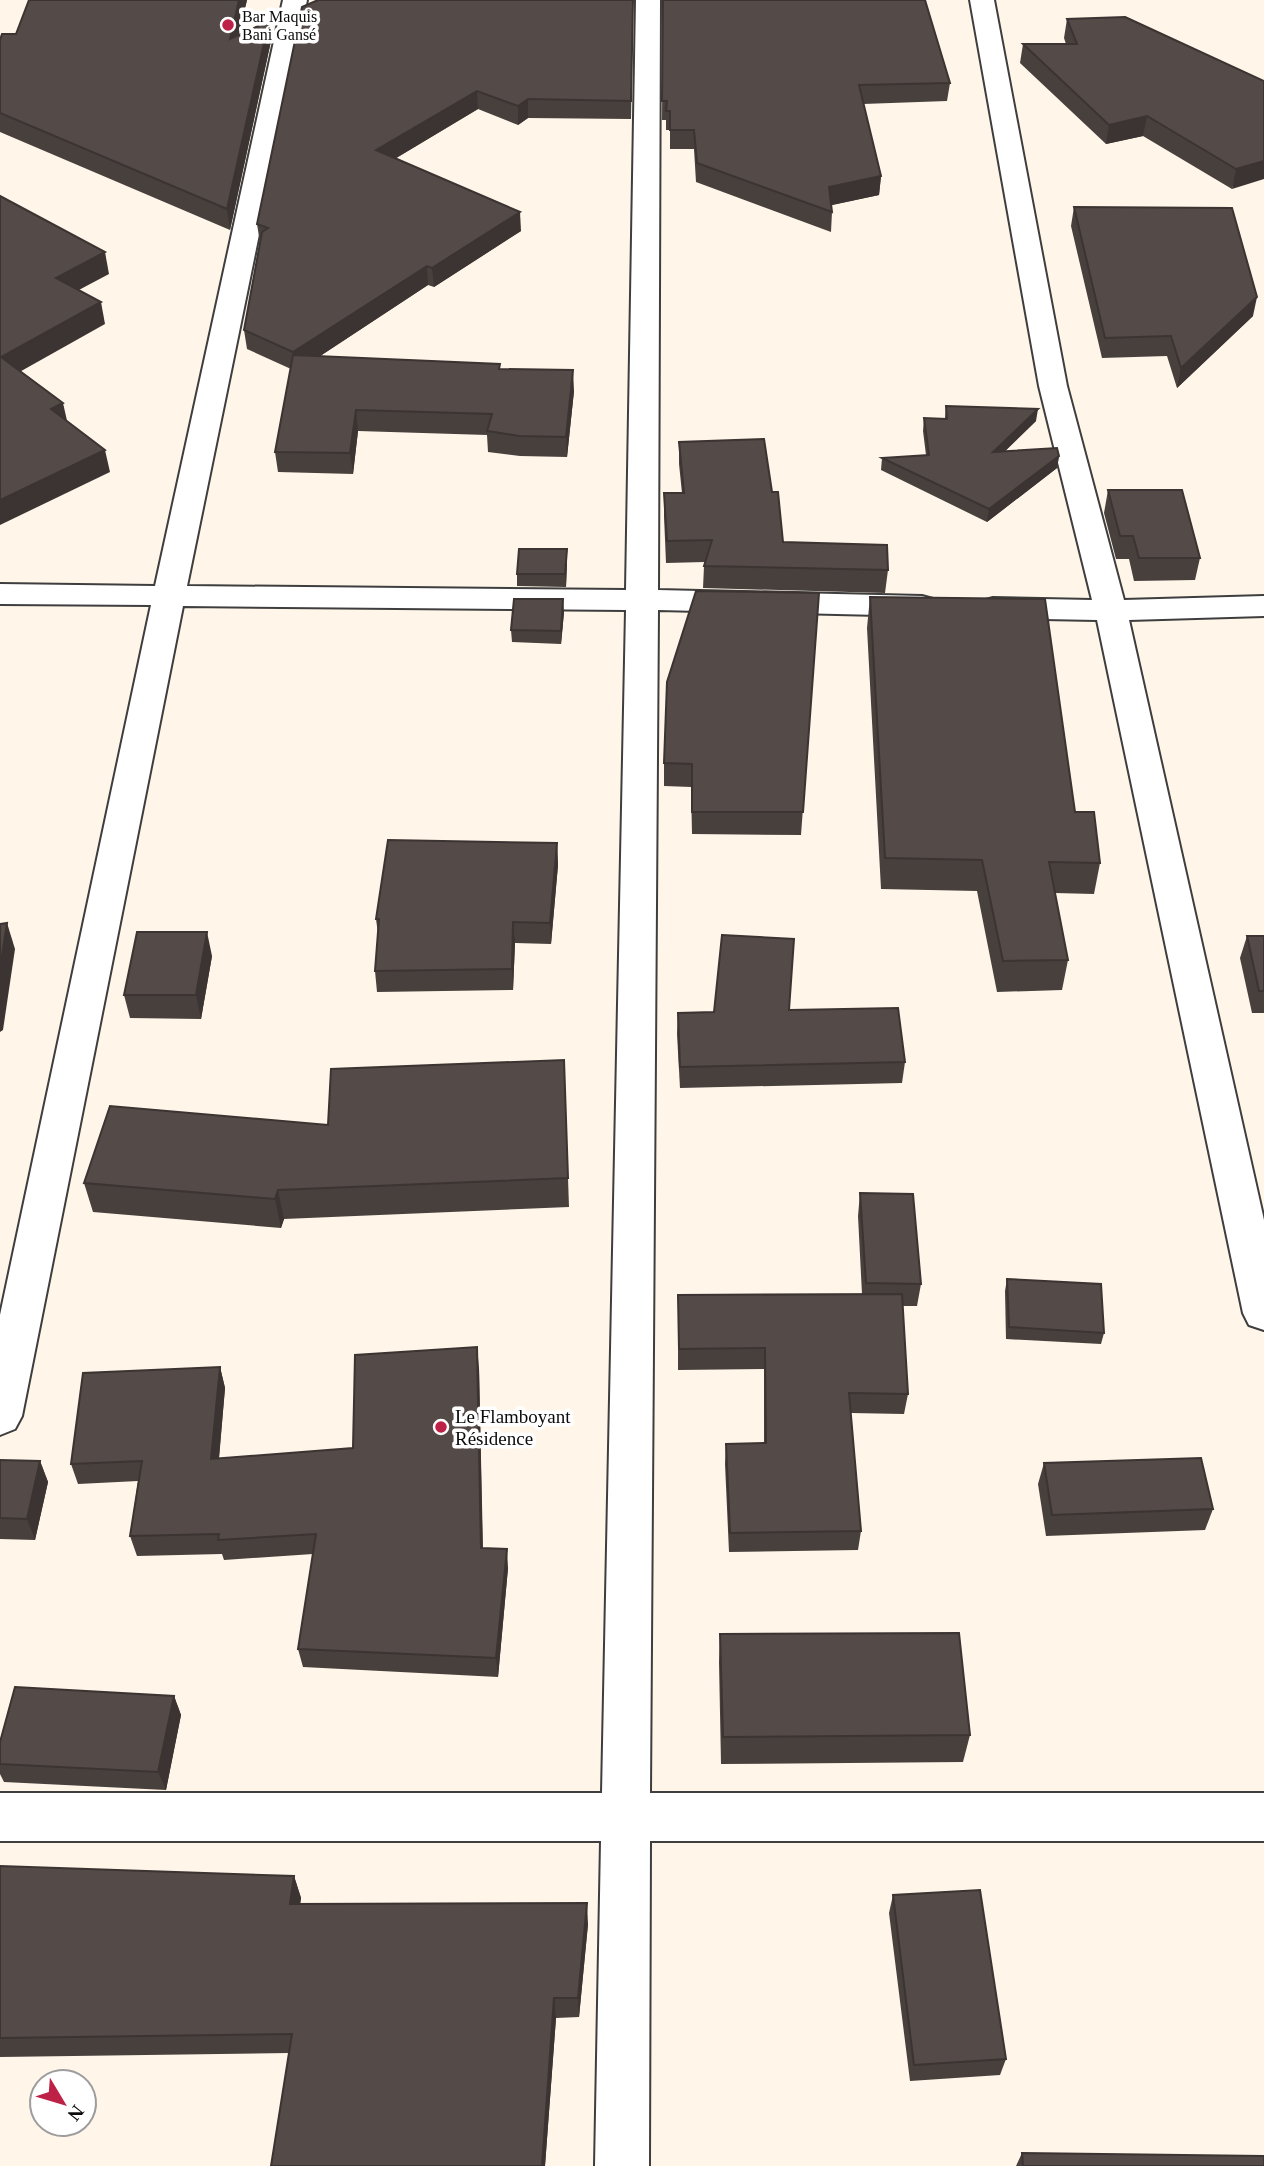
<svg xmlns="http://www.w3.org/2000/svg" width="1264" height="2166" font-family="'Times New Roman',serif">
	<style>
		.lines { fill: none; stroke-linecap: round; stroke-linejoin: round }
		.street-casing { stroke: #3e3e3e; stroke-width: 4 }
		.street { fill: #fff; fill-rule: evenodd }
		.wall { fill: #48403d }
		.shaded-wall { fill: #3b3432 }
		.building { fill: #544a47; stroke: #3b3432; stroke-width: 2 }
		.poi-dot { fill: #bd2146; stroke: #fff; stroke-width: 2.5 }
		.labels { text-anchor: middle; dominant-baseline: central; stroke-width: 7; stroke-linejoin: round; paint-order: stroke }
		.far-poi-label { font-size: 16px; fill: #0b0b0b; stroke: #fff; text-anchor: start }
		.poi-label { font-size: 19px; fill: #0b0b0b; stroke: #fff; text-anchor: start }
	</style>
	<rect width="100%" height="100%" fill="#fff6e9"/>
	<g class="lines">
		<!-- street casing -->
		<g class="street-casing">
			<g id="street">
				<path d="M283 0H307L187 586 626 590 636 0H660L658 590 922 596 933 599 938 606 933 613 922 616 658 610 650 1793H1264V1841H650L649 2166H595L601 1841H0V1793H602L626 610 183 606 22 1416 15 1429 0 1435V1315L151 605 0 604V584L155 586Z"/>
				<path d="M970 0H994L1067 386 1124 600 1264 596V616L1129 620 1264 1220V1330L1249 1325 1243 1313 1097 620 993 618 982 615 977 608 982 601 993 598 1092 600 1039 386Z"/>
			</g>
		</g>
		<!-- street -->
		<use href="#street" class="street"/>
	</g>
	<!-- wall -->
	<g class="wall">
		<path d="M29 0H247L238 35 271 41 230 230 0 132V40L16 34Z"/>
		<path d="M633 0 631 119 528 118 518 125 478 109 396 158 521 231 434 287 428 285 320 356 500 364V369L574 391 567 457 520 456 488 452 487 435 358 431 353 474 278 472 275 452 291 369 247 349 244 330 260 243 257 224 302 7Z"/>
		<path d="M663 0 950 83 947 101 863 104 881 176 879 195 831 205 832 212 831 232 696 182 694 149H670V130H666V120H662Z"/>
		<path d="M1067 19 1264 81 1232 189 1143 136 1106 144 1020 63 1023 44H1066L1064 38Z"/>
		<path d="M1074 207 1253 316 1177 388 1167 356 1102 358 1071 226Z"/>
		<path d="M946 406 1036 421 1005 451 1059 456 1057 468 987 522 881 470 882 458 926 455 923 431 924 418H945Z"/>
		<path d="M679 442 772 492 783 542 888 570 885 593 703 588 704 566 705 562 666 563 664 516V493H682L679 464Z"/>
		<path d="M1108 490 1200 558 1195 580 1134 581 1129 559H1116L1104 513Z"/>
		<path d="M567 561 566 587 517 586V574Z"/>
		<path d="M819 593 801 835 692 834 691 787 664 786V763Z"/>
		<path d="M870 597 1100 863 1094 894 1055 893 1068 960 1062 990 997 992 977 891 881 889 867 628Z"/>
		<path d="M564 612 561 644 512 642 511 630Z"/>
		<path d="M557 843 558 865 551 944 515 943 513 990 377 992 375 971 378 934 376 919Z"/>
		<path d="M1247 936H1264V1013H1252L1240 958Z"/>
		<path d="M212 956 201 1019 130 1018 124 995Z"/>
		<path d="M789 1010 905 1062 902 1083 680 1088 677 1034 678 1013Z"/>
		<path d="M564 1060 569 1207 284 1219 281 1228 93 1212 84 1183 328 1125Z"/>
		<path d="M860 1193 921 1284 917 1306H903L908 1394 904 1414 851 1413 861 1531 858 1550 729 1552 725 1464 726 1444 764 1443V1369L678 1370V1295L862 1294 858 1216Z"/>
		<path d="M1007 1279 1104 1333 1101 1344 1006 1339 1005 1291Z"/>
		<path d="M220 1367 225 1388 219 1459 353 1448 479 1368 483 1548 508 1568 498 1677 303 1667 298 1649 313 1554 224 1560 222 1554 137 1556 130 1536 138 1481 78 1484 71 1464Z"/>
		<path d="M0 1460 40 1461 48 1482 35 1540 0 1539Z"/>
		<path d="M1044 1463 1213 1509 1205 1530 1046 1536 1038 1484Z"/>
		<path d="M720 1634 970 1735 963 1762 721 1764 719 1662Z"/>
		<path d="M174 1696 181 1715 166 1790 4 1782 0 1774V1742Z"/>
		<path d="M0 1866 294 1876 301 1898 300 1904 588 1924 579 2017 556 2018 545 2166H271L289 2053 0 2057Z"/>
		<path d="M893 1895 1006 2059 1000 2075 910 2081 889 1913Z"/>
		<path d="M1022 2153 1264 2166H1016Z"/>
	</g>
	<!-- shaded-wall -->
	<g class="shaded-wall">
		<path d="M239 0H247L233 59 230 39Z"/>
		<path d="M269 21 271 41 230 230 227 209Z"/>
		<path d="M477 91 478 109 378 169 376 150Z"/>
		<path d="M528 99V118L518 125V106Z"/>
		<path d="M1147 116 1143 136 1106 144 1109 125Z"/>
		<path d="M1264 161V179L1232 189 1236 169Z"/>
		<path d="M881 176 879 195 828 206 829 187Z"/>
		<path d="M520 212 521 231 434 287 432 268Z"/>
		<path d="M105 252 109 274 60 300 56 278Z"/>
		<path d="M427 266 428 285 296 372 293 352Z"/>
		<path d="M1257 297 1253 316 1177 388 1181 368Z"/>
		<path d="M101 302 105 324 7 379 1 357Z"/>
		<path d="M573 370 574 391 567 457 566 437Z"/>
		<path d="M63 403 68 425 51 409Z"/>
		<path d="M1038 409 1036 421 992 464 993 452Z"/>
		<path d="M356 410 358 431 353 474 350 453Z"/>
		<path d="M105 450 110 472 0 525V500Z"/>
		<path d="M1059 456 1057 468 987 522 989 509Z"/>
		<path d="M567 549V561L566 587 565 574Z"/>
		<path d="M563 599 564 612 561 644V631Z"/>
		<path d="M557 843 558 865 551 944 550 923Z"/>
		<path d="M513 922 515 943 513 990 512 969Z"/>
		<path d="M7 923 15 949 3 1030 0 1032V969Z"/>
		<path d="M207 932 212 956 201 1019 196 995Z"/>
		<path d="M278 1190 284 1219 281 1228 275 1199Z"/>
		<path d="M477 1347 479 1368 483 1567 481 1548Z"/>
		<path d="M220 1367 225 1388 217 1479 211 1459Z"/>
		<path d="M40 1461 48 1482 35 1540 27 1519Z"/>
		<path d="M507 1549 508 1568 498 1677 496 1658Z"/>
		<path d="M174 1696 181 1715 166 1790 158 1772Z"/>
		<path d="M294 1876 301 1898 297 1925 290 1904Z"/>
		<path d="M587 1903 588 1924 579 2017 578 1998Z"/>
		<path d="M554 1998 556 2018 545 2166H542Z"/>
	</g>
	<!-- building -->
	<g class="building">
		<path d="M29 0H239L230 39 269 21 227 209 0 113V40L2 34H16Z"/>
		<path d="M318 0H633L631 101 528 99 518 106 477 91 376 150 520 212 432 268 427 266 293 352 244 330 262 232 268 228 257 224 302 7Z"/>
		<path d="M663 0H925L950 83 859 85 881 176 829 187 832 212 697 163 694 130H670V111H666L667 101H662Z"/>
		<path d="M1125 17 1264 81V161L1236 169 1147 116 1109 125 1023 44H1077L1067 19Z"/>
		<path d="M0 196 105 252 56 278 101 302 1 357 63 403 51 409 105 450 0 500Z"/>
		<path d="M1074 207 1232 208 1257 297 1181 368 1171 336 1105 338Z"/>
		<path d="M293 355 500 364 499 369 573 370 566 437 519 436 487 431 492 414 356 410 350 453 275 452Z"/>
		<path d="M946 406 1038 409 993 452 1057 448 1059 456 989 509 882 458 929 455 924 418 947 419Z"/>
		<path d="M764 439 772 492H778L783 542 887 545 888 570 704 566 712 540 667 541 664 493H684L679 442Z"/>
		<path d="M1108 490H1182L1200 558H1139L1133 536H1120Z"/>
		<path d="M519 549H567L565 574H517Z"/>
		<path d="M696 591 819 593 803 812H692V764L664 763 667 682Z"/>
		<path d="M870 597 1045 599 1075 812H1094L1100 863 1049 862 1068 960 1003 961 982 860 885 858Z"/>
		<path d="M514 599H563L561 631 511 630Z"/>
		<path d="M388 840 557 843 550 923 513 922 512 969 375 971 379 919H376Z"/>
		<path d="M7 923 0 969V924Z"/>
		<path d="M137 932H207L196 995H124Z"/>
		<path d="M722 935 794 939 789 1010 898 1008 905 1062 680 1067 678 1013 714 1012Z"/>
		<path d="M1247 936H1264V991H1259Z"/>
		<path d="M564 1060 568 1178 278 1190 275 1199 84 1183 110 1106 328 1125 331 1069Z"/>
		<path d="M860 1193 913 1194 921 1284 866 1283Z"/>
		<path d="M1007 1279 1101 1284 1104 1333 1009 1327Z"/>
		<path d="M902 1294 908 1394 849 1393 861 1531 730 1533 726 1444 766 1443 765 1348 679 1349 678 1295Z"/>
		<path d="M477 1347 481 1548 507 1549 496 1658 298 1649 316 1534 218 1540 219 1534 130 1536 142 1461 71 1464 83 1373 220 1367 211 1459 353 1448 355 1355Z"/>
		<path d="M1201 1458 1213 1509 1052 1515 1044 1463Z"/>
		<path d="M0 1460 40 1461 27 1519 0 1518Z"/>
		<path d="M959 1633 970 1735 723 1737 720 1634Z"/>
		<path d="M15 1687 174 1696 158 1772 0 1764V1742Z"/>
		<path d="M0 1866 294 1876 290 1904 587 1903 578 1998H554L542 2166H271L292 2034 0 2038Z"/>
		<path d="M980 1890 1006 2059 914 2065 893 1895Z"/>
		<path d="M1022 2153 1264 2156V2166H1023Z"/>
	</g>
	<!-- markers -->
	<g class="poi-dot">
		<circle cx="228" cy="25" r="7"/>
		<circle cx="441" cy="1427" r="7"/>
	</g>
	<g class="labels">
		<!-- far-poi labels -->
		<g class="far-poi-label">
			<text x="242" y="16">Bar Maquis<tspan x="242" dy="18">Bani Gansé</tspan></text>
		</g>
		<!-- poi labels -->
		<g class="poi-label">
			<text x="455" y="1416">Le Flamboyant<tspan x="455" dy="22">Résidence</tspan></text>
		</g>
	</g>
	<!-- north arrow -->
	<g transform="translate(63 2103) rotate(128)"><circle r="33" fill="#ffffff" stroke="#9d9d9d" stroke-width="2"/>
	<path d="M0-5L12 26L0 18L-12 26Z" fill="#bd2146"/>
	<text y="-10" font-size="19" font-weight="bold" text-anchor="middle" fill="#0b0b0b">N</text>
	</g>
</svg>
